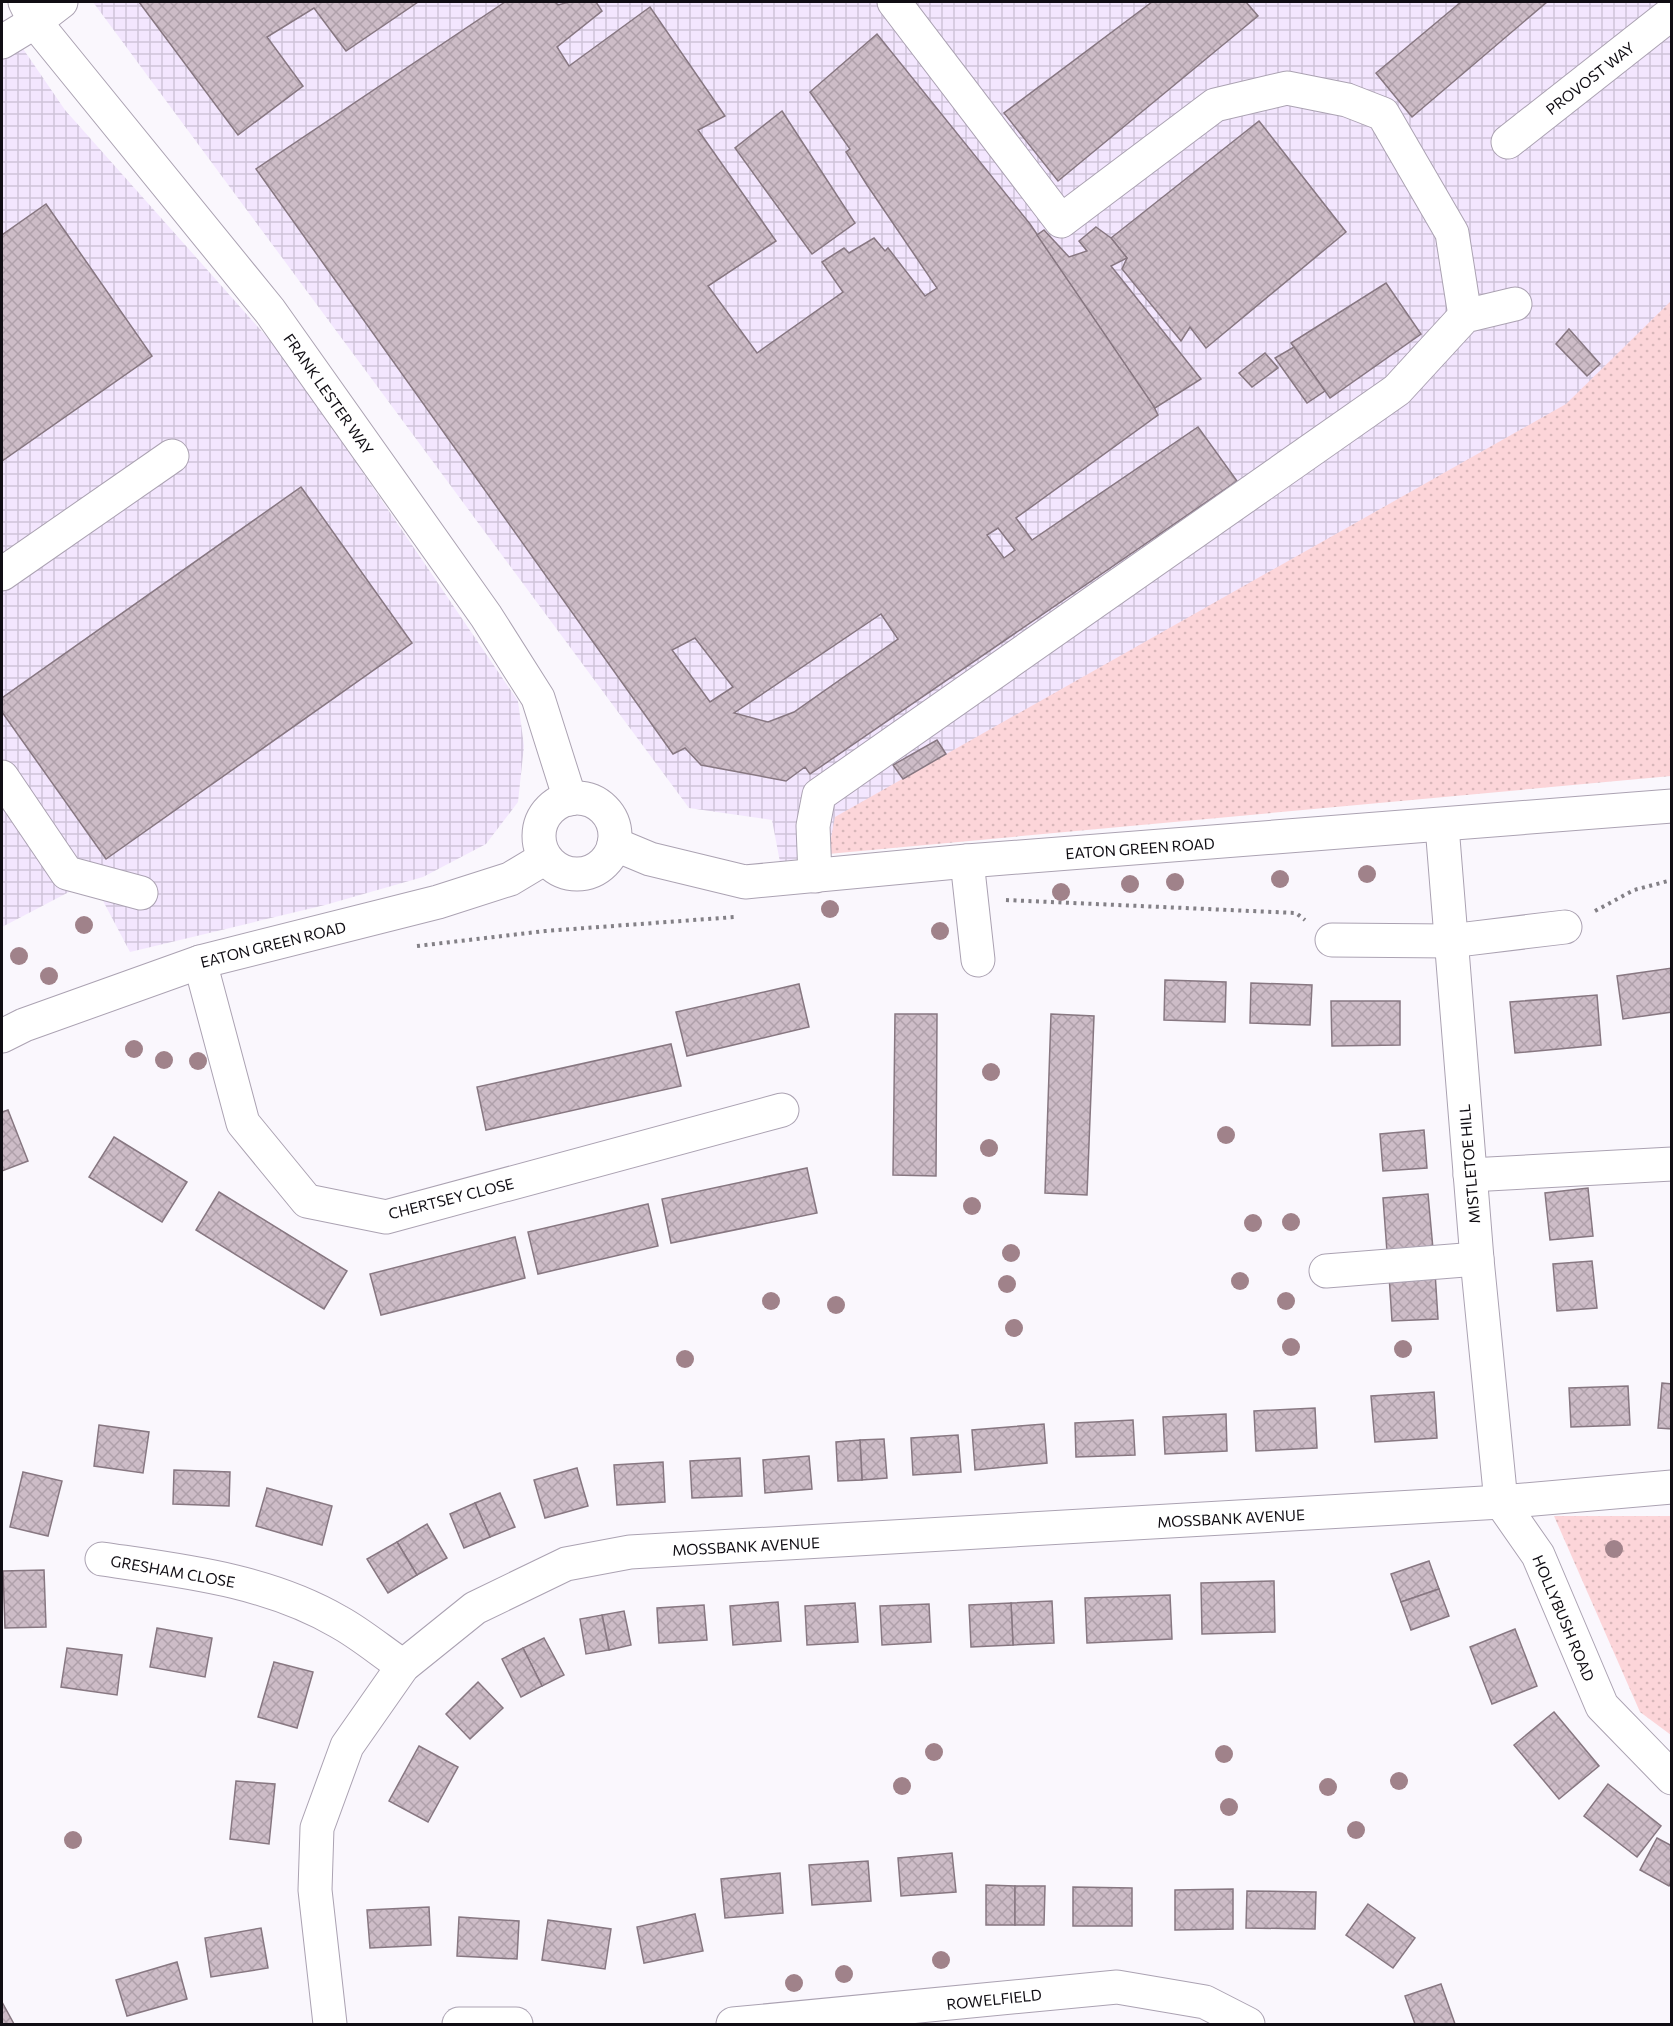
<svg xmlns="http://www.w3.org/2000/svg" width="1673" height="2026" font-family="Commissioner,sans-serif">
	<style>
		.industrial { fill: url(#industrial-grid) }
		.grass { fill: url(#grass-dots) }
		.building { fill: url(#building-cross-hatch); stroke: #877781; stroke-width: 1.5; fill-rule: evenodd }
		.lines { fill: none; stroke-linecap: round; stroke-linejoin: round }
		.minor-casing { stroke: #aba2b2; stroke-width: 35 }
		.path { stroke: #838086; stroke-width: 4; stroke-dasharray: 3 4.5; stroke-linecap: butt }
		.minor { stroke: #fff; stroke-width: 33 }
		.tree { fill: #a0828a }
		.labels { text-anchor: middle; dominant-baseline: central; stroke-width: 4.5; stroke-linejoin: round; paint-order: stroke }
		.street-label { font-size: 15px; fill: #100d13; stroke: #fff }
	</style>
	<defs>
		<pattern id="industrial-grid" width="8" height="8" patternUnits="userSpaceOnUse" patternTransform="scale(1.5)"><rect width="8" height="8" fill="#f3e6fe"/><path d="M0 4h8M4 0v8" fill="none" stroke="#cfc4d9"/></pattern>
		<pattern id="grass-dots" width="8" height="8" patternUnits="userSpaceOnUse" patternTransform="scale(1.5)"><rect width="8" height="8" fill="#fcd5d9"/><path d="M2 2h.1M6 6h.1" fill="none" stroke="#d7b6b9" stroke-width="1.8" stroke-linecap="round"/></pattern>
		<pattern id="building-cross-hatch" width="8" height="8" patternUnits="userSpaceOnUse" patternTransform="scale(1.5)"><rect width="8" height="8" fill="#cdbcc7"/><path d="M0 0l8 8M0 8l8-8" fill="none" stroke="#afa0aa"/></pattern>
	</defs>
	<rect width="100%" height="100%" fill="#faf7fd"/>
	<!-- industrial -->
	<g class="industrial">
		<path d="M93 2H1671V304L1574 400 836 817 828 854 780 862 772 820 689 808Z"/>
		<path d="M2 18 65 110 283 355 518 701 524 746 518 802 486 844 423 877 325 905 130 952 92 880 2 927Z"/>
	</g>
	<!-- grass -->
	<g class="grass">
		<path d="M1671 301V776L828 854 835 817 1566 404Z"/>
		<path d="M1554 1516H1671V1735L1640 1712Z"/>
	</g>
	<!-- building -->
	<g class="building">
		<path d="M139 2H418L346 51 314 8 267 37 303 86 238 135Z"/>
		<path d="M505 2H555L558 5 569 2H596L602 11 557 47 569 66 650 7 725 116 698 130 776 241 708 286 757 353 843 292 822 262 844 248 849 253 874 238 885 251 888 248 925 296 937 288 867 185 846 152 850 149 810 92 877 34 1030 224 1150 399 1158 415 1016 518 1032 540 1198 427 1237 481 810 774 805 767 786 781 701 765 685 748 673 754 256 169ZM998 528 1015 550 1004 558 987 535ZM881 614 898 639 794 712 768 722 734 713ZM695 638 733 687 710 702 672 650Z"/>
		<path d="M1152 2H1246L1258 16 1058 181 1004 113Z"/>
		<path d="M1461 2H1547L1412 117 1376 73Z"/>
		<path d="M782 111 855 223 812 254 735 148Z"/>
		<path d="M1259 121 1346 232 1206 348 1190 327 1181 341 1122 269 1127 258 1111 238Z"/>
		<path d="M46 204 152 356 2 461V235Z"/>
		<path d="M1096 227 1111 238 1127 258 1111 266 1201 379 1155 408 1037 235 1044 230 1069 257 1087 251 1079 241Z"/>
		<path d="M1386 283 1421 334 1330 398 1291 343Z"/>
		<path d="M1569 329 1600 364 1587 376 1556 344Z"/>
		<path d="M1294 347 1325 391 1307 403 1275 358Z"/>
		<path d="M1265 353 1278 368 1252 387 1239 373Z"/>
		<path d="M301 487 412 643 106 859 2 712V698Z"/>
		<path d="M937 740 946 754 903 779 893 765Z"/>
		<path d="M1672 968V1012L1623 1019 1617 976Z"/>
		<path d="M1165 980 1226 982 1225 1022 1164 1020Z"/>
		<path d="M1251 983 1312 985 1310 1025 1250 1023Z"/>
		<path d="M799 984 809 1027 687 1056 676 1012Z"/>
		<path d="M1597 995 1601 1045 1515 1053 1510 1002Z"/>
		<path d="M1331 1001H1400V1045L1332 1046Z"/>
		<path d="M895 1014H937L936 1176 893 1175Z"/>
		<path d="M1051 1014 1094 1016 1087 1195 1045 1193Z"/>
		<path d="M671 1044 681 1086 486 1130 477 1087Z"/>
		<path d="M8 1110 28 1161 2 1171V1112Z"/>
		<path d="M1424 1130 1427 1168 1383 1171 1380 1134Z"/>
		<path d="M114 1137 187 1182 162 1222 89 1177Z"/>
		<path d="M807 1168 817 1213 671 1243 662 1199Z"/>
		<path d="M1588 1188 1593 1236 1550 1240 1545 1193Z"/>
		<path d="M219 1192 347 1271 324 1309 196 1230Z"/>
		<path d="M1428 1194 1433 1249 1387 1252 1383 1198Z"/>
		<path d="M648 1204 658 1246 538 1274 528 1232Z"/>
		<path d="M515 1237 525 1278 381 1315 370 1274Z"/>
		<path d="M1592 1261 1597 1308 1557 1311 1553 1264Z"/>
		<path d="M1435 1272 1438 1319 1392 1321 1389 1275Z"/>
		<path d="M1662 1383 1672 1384V1429L1658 1428Z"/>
		<path d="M1628 1386 1630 1425 1571 1427 1569 1388Z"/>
		<path d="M1434 1392 1437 1438 1375 1442 1371 1396Z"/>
		<path d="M1315 1408 1317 1448 1256 1451 1254 1411Z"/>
		<path d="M1226 1414 1227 1451 1165 1454 1163 1417Z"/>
		<path d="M1133 1420 1135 1455 1076 1457 1075 1423Z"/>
		<path d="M1044 1424 1047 1463 975 1470 972 1430Z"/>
		<path d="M99 1425 149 1432 143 1473 94 1466Z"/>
		<path d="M958 1435 961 1472 913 1475 911 1438Z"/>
		<path d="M884 1439 887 1478 862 1480 860 1440Z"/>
		<path d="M860 1440 862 1480 838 1481 836 1442Z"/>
		<path d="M809 1456 812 1489 765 1493 763 1460Z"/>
		<path d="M740 1458 742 1496 692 1498 690 1461Z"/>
		<path d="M663 1462 665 1502 617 1505 614 1465Z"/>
		<path d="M577 1468 588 1506 545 1518 534 1480Z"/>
		<path d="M174 1470 230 1472 229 1506 173 1504Z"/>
		<path d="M23 1472 62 1481 48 1536 10 1527Z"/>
		<path d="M267 1488 332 1506 322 1545 256 1526Z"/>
		<path d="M500 1493 515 1527 490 1537 475 1503Z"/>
		<path d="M475 1503 490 1537 464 1548 450 1514Z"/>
		<path d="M427 1524 447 1558 417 1575 397 1542Z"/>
		<path d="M397 1542 417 1575 388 1593 367 1559Z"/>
		<path d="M1429 1561 1439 1589 1401 1602 1391 1574Z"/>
		<path d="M44 1570 46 1627 5 1628 3 1571Z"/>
		<path d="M1274 1581 1275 1632 1202 1634 1201 1583Z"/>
		<path d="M1439 1589 1449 1616 1411 1630 1401 1602Z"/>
		<path d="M1170 1595 1172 1639 1087 1643 1085 1598Z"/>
		<path d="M1052 1601 1054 1643 1013 1645 1011 1603Z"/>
		<path d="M778 1602 781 1641 733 1645 730 1606Z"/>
		<path d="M855 1603 858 1642 807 1645 805 1606Z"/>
		<path d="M1011 1603 1013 1645 971 1647 969 1605Z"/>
		<path d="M929 1604 931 1642 882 1645 880 1606Z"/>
		<path d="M704 1605 707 1640 659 1643 657 1608Z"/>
		<path d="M624 1611 631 1645 609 1650 602 1615Z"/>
		<path d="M602 1615 609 1650 586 1654 580 1619Z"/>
		<path d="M157 1628 212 1638 205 1677 150 1667Z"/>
		<path d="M1515 1629 1537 1686 1492 1704 1470 1647Z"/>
		<path d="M544 1638 564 1675 542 1686 523 1648Z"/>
		<path d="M67 1648 122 1655 117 1695 61 1687Z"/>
		<path d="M523 1648 542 1686 521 1697 502 1659Z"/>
		<path d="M274 1662 313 1672 297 1728 258 1717Z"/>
		<path d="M478 1682 503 1708 470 1739 446 1714Z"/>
		<path d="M1554 1712 1599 1766 1559 1799 1514 1745Z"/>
		<path d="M419 1746 458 1767 428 1822 389 1801Z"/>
		<path d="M236 1781 275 1784 269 1844 230 1839Z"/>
		<path d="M1608 1784 1661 1826 1637 1857 1584 1816Z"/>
		<path d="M1657 1838 1672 1846V1880L1669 1886 1640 1870Z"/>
		<path d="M952 1853 956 1892 901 1896 898 1858Z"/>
		<path d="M868 1861 871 1901 812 1905 809 1865Z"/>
		<path d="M780 1873 783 1913 725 1918 721 1879Z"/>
		<path d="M986 1885 1015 1886V1925H986Z"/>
		<path d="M1015 1886H1045L1044 1925H1015Z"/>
		<path d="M1073 1887 1132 1888V1926H1073Z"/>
		<path d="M1233 1889V1929L1175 1930V1890Z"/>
		<path d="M1247 1891 1316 1892 1315 1929 1246 1928Z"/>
		<path d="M1368 1904 1415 1938 1393 1968 1346 1935Z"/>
		<path d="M429 1907 431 1945 370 1948 367 1910Z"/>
		<path d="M695 1914 703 1951 644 1963 637 1927Z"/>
		<path d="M459 1917 519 1921 517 1959 457 1956Z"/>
		<path d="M548 1920 611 1929 605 1969 542 1960Z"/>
		<path d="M261 1928 268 1968 211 1977 205 1938Z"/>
		<path d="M177 1962 187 1999 127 2016 116 1980Z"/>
		<path d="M1441 1984 1455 2024H1415L1405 1996Z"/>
		<path d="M2 2002 14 2024H2Z"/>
	</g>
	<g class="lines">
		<!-- minor casing -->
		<g class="minor-casing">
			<g id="minor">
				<path d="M25 2 35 22 270 311 486 616 538 698 570 799"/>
				<path d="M894 2 1061 221 1215 105 1287 88 1347 100 1383 114 1452 233 1465 316"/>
				<path d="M2 42 35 22 61 2"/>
				<path d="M1508 142 1672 13"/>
				<path d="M2 574 172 456"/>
				<path d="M2 777 67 873 141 893"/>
				<circle cx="577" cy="836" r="38"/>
				<path d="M1442 826 1477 1259 1501 1502 1538 1555 1602 1706 1672 1778"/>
				<path d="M614 844 650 859 745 882 967 861 1672 806"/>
				<path d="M967 861 978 960"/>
				<path d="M815 876 813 826 819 795 1397 390 1465 316 1515 304"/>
				<path d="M1332 940 1450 941 1565 927"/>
				<path d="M200 962 243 1123 307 1201 386 1217 782 1110"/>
				<path d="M2 1036 24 1025 200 962 438 902 510 879 545 858"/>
				<path d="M1470 1175 1672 1164"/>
				<path d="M1326 1271 1477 1259"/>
				<path d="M102 1559C183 1571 267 1580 339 1622 361 1634 382 1652 403 1666"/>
				<path d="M330 2024 315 1890 317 1828 347 1746 403 1666 475 1608 566 1564 630 1552 1501 1502 1672 1487"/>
				<path d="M459 2024H516"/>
				<path d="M733 2024 1117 1987 1205 2002 1248 2024"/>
			</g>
		</g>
		<!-- path -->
		<g class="path">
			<path d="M1006 900 1296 913 1305 920"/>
			<path d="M1595 911 1634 890 1672 880"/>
			<path d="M417 946 545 931 735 917"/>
		</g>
		<!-- minor -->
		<use href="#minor" class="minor"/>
	</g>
	<!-- trees -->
	<g class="tree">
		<circle cx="1367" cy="874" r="9"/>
		<circle cx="1280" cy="879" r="9"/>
		<circle cx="1175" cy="882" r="9"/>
		<circle cx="1130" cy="884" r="9"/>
		<circle cx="1061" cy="892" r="9"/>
		<circle cx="830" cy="909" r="9"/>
		<circle cx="84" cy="925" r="9"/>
		<circle cx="940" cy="931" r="9"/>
		<circle cx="19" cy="956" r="9"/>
		<circle cx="49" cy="976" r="9"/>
		<circle cx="134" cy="1049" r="9"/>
		<circle cx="164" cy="1060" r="9"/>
		<circle cx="198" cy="1061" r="9"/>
		<circle cx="991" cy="1072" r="9"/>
		<circle cx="1226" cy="1135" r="9"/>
		<circle cx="989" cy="1148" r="9"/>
		<circle cx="972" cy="1206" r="9"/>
		<circle cx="1291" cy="1222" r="9"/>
		<circle cx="1253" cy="1223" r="9"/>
		<circle cx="1011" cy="1253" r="9"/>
		<circle cx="1240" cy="1281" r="9"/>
		<circle cx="1007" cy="1284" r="9"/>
		<circle cx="771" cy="1301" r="9"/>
		<circle cx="1286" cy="1301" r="9"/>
		<circle cx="836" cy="1305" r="9"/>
		<circle cx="1014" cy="1328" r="9"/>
		<circle cx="1291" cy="1347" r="9"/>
		<circle cx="1403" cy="1349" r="9"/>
		<circle cx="685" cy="1359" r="9"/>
		<circle cx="1614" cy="1549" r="9"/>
		<circle cx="934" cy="1752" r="9"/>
		<circle cx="1224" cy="1754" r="9"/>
		<circle cx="1399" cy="1781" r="9"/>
		<circle cx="902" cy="1786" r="9"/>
		<circle cx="1328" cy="1787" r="9"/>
		<circle cx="1229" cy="1807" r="9"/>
		<circle cx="1356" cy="1830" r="9"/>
		<circle cx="73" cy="1840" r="9"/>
		<circle cx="941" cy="1960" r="9"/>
		<circle cx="844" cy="1974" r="9"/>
		<circle cx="794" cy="1983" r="9"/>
	</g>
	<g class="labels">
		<!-- street labels -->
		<g class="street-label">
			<text transform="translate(1590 78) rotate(-38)">PROVOST WAY</text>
			<text transform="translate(329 394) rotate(55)">FRANK LESTER WAY</text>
			<text transform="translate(1140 848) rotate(-4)">EATON GREEN ROAD</text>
			<text transform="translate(273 944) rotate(-14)">EATON GREEN ROAD</text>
			<text transform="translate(1469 1164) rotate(-95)">MISTLETOE HILL</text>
			<text transform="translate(451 1198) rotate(-14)">CHERTSEY CLOSE</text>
			<text transform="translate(1231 1518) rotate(-3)">MOSSBANK AVENUE</text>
			<text transform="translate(746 1546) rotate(-3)">MOSSBANK AVENUE</text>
			<text transform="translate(173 1571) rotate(10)">GRESHAM CLOSE</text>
			<text transform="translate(1564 1618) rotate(67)">HOLLYBUSH ROAD</text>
			<text transform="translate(994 1999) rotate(-6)">ROWELFIELD</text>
		</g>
	</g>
	<!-- border -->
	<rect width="1673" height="2026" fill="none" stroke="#100d13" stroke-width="6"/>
</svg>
